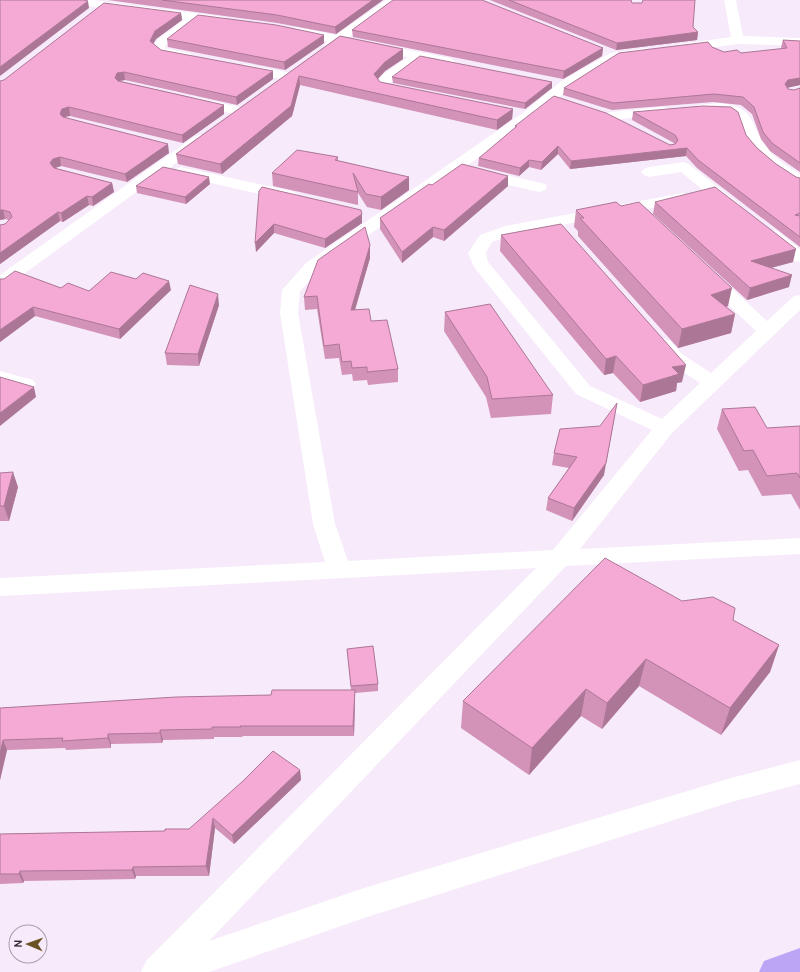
<svg xmlns="http://www.w3.org/2000/svg" width="800" height="972" font-family="Overpass,sans-serif">
	<style>
		.lines { fill: none; stroke-linecap: round; stroke-linejoin: round }
		.street { fill: #fff; fill-rule: evenodd }
		.highway { fill: #bba6f5; fill-rule: evenodd }
		.wall { fill: #d392b8 }
		.shaded-wall { fill: #ac7796 }
		.building { fill: #f5aad6; stroke: #ac7796 }
	</style>
	<rect width="100%" height="100%" fill="#f7eafa"/>
	<g class="lines">
		<!-- street -->
		<g class="street">
			<path d="M60 0H92L225 17 231 21 225 25 198 21 166 45 165 48 192 54 193 57 187 61 162 56 152 49 157 40 185 19 66 3Z"/>
			<path d="M386 0H400L348 38 450 58 456 62 450 66 421 60 389 84 414 89 416 92 414 95C403 97 382 93 375 84L382 75 408 57 340 44 330 49 324 45 327 41 291 34 289 31 295 27 336 35Z"/>
			<path d="M724 0H736L743 36 800 38V46L738 44 680 52 676 51 674 48 680 44 731 37Z"/>
			<path d="M646 48 652 52 650 55 618 59 570 88 533 119 318 271 300 291 298 313 335 524 348 561 553 550 652 430 576 394 474 267 468 253 480 235 505 226 683 193 689 195 691 198 689 201 515 234 492 242 486 253 488 262 590 386 662 419 700 383 668 362 655 345 657 341 664 339 671 341 682 354 711 373 756 331 702 280 699 276 702 272 708 271 714 272 767 321 794 296 800 295V310L672 433 580 549 800 538V554L566 566 209 941 364 888 731 778 800 760V784L731 802 364 918 209 972H141L146 961 536 568 0 596V578L325 562 313 524 280 313 282 290 306 263 523 113 560 82 610 53Z"/>
			<path d="M244 64 286 72 291 73 293 76 291 79 286 80 239 71 237 68Z"/>
			<path d="M195 97 243 108 245 111 243 114 238 115 190 104 188 101 190 98Z"/>
			<path d="M720 103C759 108 748 125 768 149 776 160 789 167 800 174V186L795 184 770 168 758 156 748 142 734 115C722 109 710 114 698 111L696 108 698 105Z"/>
			<path d="M662 107 667 108 669 111 667 114 611 120 606 119 604 116 606 113 611 112Z"/>
			<path d="M200 135 205 136 207 139 205 142 6 287 0 288V275L195 136Z"/>
			<path d="M684 162 689 164 738 203 740 206 738 209 732 211 726 209 681 172 649 177 644 175 641 172 644 169 649 167Z"/>
			<path d="M181 167 290 191 296 193 298 196 296 199 290 201 176 175 173 172 176 169Z"/>
			<path d="M479 169 545 184 547 187 545 190 539 192 474 177 471 174 474 171Z"/>
			<path d="M771 230 777 231 800 249V262L794 261 765 239 763 235 765 231Z"/>
			<path d="M0 371 33 380 36 384 33 388 26 390 0 383Z"/>
		</g>
		<!-- highway -->
		<path class="highway" d="M800 948V972H759L764 961Z"/>
	</g>
	<!-- wall -->
	<g class="wall">
		<path d="M108 0H383L336 34 277 23Z"/>
		<path d="M490 0H631L632 3 693 27 698 32 697 40 616 50Z"/>
		<path d="M181 13 182 20 156 39 153 44 161 50 273 79 237 105 125 80 119 81 224 105V114L183 143 70 116 64 117 169 153 127 182 61 166 55 168 112 183 114 192 93 206 89 205 63 222 60 221 0 264V225L5 224 9 220 5 219 0 220 4 80Z"/>
		<path d="M352 30 603 48 602 56 563 79 353 37Z"/>
		<path d="M324 35V43L285 70 168 47 167 39Z"/>
		<path d="M340 36 403 49V59L385 71 378 79 380 82 513 109 512 119 497 130 300 85 292 116 222 174 178 164 176 154Z"/>
		<path d="M783 40 800 41V85L787 87 788 89 794 90 800 88V172L770 151 761 139 752 114 741 105 713 102 612 110 563 95 564 88 712 47 724 52 741 53 782 49 781 47Z"/>
		<path d="M392 77 552 82V88L525 109 393 83Z"/>
		<path d="M633 112 746 135 757 148 776 164 796 177 800 178V247L697 168 686 156 570 169 558 154 541 170 529 167 519 176 478 166 479 158 515 128V126L670 145 674 144V143L632 120Z"/>
		<path d="M338 157V161L409 177V190L381 210 367 207 358 193V205L273 186 272 173Z"/>
		<path d="M508 176V186L444 241 433 237 402 263 380 229V218L432 185Z"/>
		<path d="M210 184 186 204 137 193 136 186Z"/>
		<path d="M262 187 362 223 325 248 274 233 256 252Z"/>
		<path d="M655 202 793 262 771 268 789 287 747 300 653 214Z"/>
		<path d="M576 210 728 306 726 307 735 314 731 333 678 348 578 236V231L574 227Z"/>
		<path d="M501 235 682 382 677 383 676 391 640 402 613 373 604 375 500 251Z"/>
		<path d="M370 245V258L355 310 371 321 398 369V382L368 385 367 380 353 381 352 374 342 375 339 358 325 359 317 309 305 310 304 297Z"/>
		<path d="M0 279 61 288 89 291 171 290 120 339 35 316 0 342Z"/>
		<path d="M219 305 199 366 167 365 165 353Z"/>
		<path d="M445 312 553 395 551 414 491 418 486 397 444 331Z"/>
		<path d="M722 409 767 428 800 426V510L791 494 762 496 748 470 739 471 717 429Z"/>
		<path d="M560 429 604 475 572 521 546 510 548 498 569 468 552 465 554 453Z"/>
		<path d="M0 473 18 487 9 521H0Z"/>
		<path d="M682 601 733 620 779 645 770 672 721 735 639 686 602 729 581 716 529 775 461 728 463 701Z"/>
		<path d="M347 649 378 684V691L355 693 354 736H242L243 737H214V739L163 740 162 743 111 744V748L66 750 65 748 7 750 0 780V708L271 695 351 690Z"/>
		<path d="M300 770 301 780 234 844 215 828 209 876H136L135 879 24 881 23 883 0 884V834L165 831 189 829Z"/>
	</g>
	<!-- shaded-wall -->
	<g class="shaded-wall">
		<path d="M373 0H383L336 34 335 27Z"/>
		<path d="M88 1 89 8 0 76V67Z"/>
		<path d="M181 13 182 20 156 39 151 48 150 41 155 31Z"/>
		<path d="M698 32 697 40 616 50 617 43Z"/>
		<path d="M324 35V43L285 70 284 62Z"/>
		<path d="M603 48 602 56 563 79 564 71Z"/>
		<path d="M403 49V59L385 71 374 83V74L385 62Z"/>
		<path d="M273 71V79L237 105 236 97Z"/>
		<path d="M124 72 125 80 119 81 117 86 115 78 117 73Z"/>
		<path d="M299 76 300 85 292 116 222 174 220 164Z"/>
		<path d="M800 78V85L787 88 785 84 788 80Z"/>
		<path d="M552 82V88L525 109V103Z"/>
		<path d="M224 105V114L183 143 182 135Z"/>
		<path d="M69 107 70 116 64 117 62 122 60 114 62 109Z"/>
		<path d="M513 109 512 119 497 130V120Z"/>
		<path d="M168 144 169 153 127 182 125 174Z"/>
		<path d="M558 146V154L541 170 542 162Z"/>
		<path d="M687 148 686 156 570 169 571 161Z"/>
		<path d="M60 157 61 166 55 168 52 172 50 163 53 159Z"/>
		<path d="M529 160V167L519 176 520 168Z"/>
		<path d="M508 176V186L444 241V230Z"/>
		<path d="M209 177 210 184 186 204 185 197Z"/>
		<path d="M409 177V190L381 210V197Z"/>
		<path d="M112 183 114 192 93 206 92 197Z"/>
		<path d="M87 196 89 205 63 222 61 213Z"/>
		<path d="M0 210H3L5 219 0 220Z"/>
		<path d="M58 212 60 221 0 264V253Z"/>
		<path d="M362 214V223L325 248V239Z"/>
		<path d="M274 224V233L256 252 255 243Z"/>
		<path d="M433 227V237L402 263V252Z"/>
		<path d="M370 245V258L351 323V310Z"/>
		<path d="M796 249 793 262 748 274 751 261Z"/>
		<path d="M792 275 789 287 747 300 750 288Z"/>
		<path d="M169 281 171 290 120 339 119 329Z"/>
		<path d="M732 288 728 306 707 313 711 295Z"/>
		<path d="M218 294 219 305 199 366 198 354Z"/>
		<path d="M33 307 35 316 0 342V330Z"/>
		<path d="M735 314 731 333 678 348 682 329Z"/>
		<path d="M616 356 613 373 604 375 606 359Z"/>
		<path d="M686 365 682 382 677 383 676 391 640 402 643 385 672 367Z"/>
		<path d="M34 387 36 397 0 426V413Z"/>
		<path d="M615 415 604 475 572 521 574 508Z"/>
		<path d="M13 472 18 487 9 521 4 506Z"/>
		<path d="M779 645 770 672 721 735 730 708Z"/>
		<path d="M646 659 639 686 602 729 607 703Z"/>
		<path d="M586 689 581 716 529 775 532 748Z"/>
		<path d="M355 690V700L354 736 353 726Z"/>
		<path d="M160 730 163 740 162 743 160 733Z"/>
		<path d="M108 734 111 744V748L108 738Z"/>
		<path d="M3 740 7 750 0 780V754Z"/>
		<path d="M300 770 301 780 234 844 232 835Z"/>
		<path d="M213 818 215 828 209 876 206 866Z"/>
		<path d="M133 867 136 876 135 879 132 870Z"/>
		<path d="M20 871 24 881 23 883 19 874Z"/>
	</g>
	<!-- building -->
	<g class="building">
		<path d="M0 0H84L88 1 0 67Z"/>
		<path d="M162 0H373L335 27 277 15Z"/>
		<path d="M393 0H482L603 48 564 71 352 30Z"/>
		<path d="M509 0H631L632 3H642L643 0H695L693 27 698 32 617 43Z"/>
		<path d="M104 3 181 13 155 31 150 41 161 50 273 71 236 97 124 72 117 73 115 78 118 81 224 105 182 135 69 107 62 109 60 114 63 117 168 144 125 174 60 157 53 159 50 163 54 168 112 183 92 197 87 196 61 213 58 212 0 253V225L5 224 12 217 10 212 3 210H0V81L4 80Z"/>
		<path d="M198 15 276 25 324 35 284 62 167 39Z"/>
		<path d="M340 36 403 49 385 62 374 74 380 82 513 109 497 120 299 76 291 106 220 164 176 154Z"/>
		<path d="M783 40 800 41V78L788 80 785 84 788 89 794 90 800 88V163L772 143 763 132 754 107 743 97 714 94 613 103 564 88 619 53 708 42 712 47 724 52 737 50 741 53 787 48Z"/>
		<path d="M420 56 552 82 525 103 392 77Z"/>
		<path d="M554 96 606 113 670 145 675 144 678 140 675 135 633 112 703 106 731 107 738 112 746 135 757 148 776 164 796 177 800 178V213L795 215 800 216V237L698 160 687 148 571 161 558 146 542 162 529 160 520 168 479 158 517 126H515Z"/>
		<path d="M297 150 338 157 335 160 409 177 381 197 366 194 353 173 358 192 272 173Z"/>
		<path d="M462 164 508 176 444 230 433 227 402 252 380 218 429 184 432 185Z"/>
		<path d="M163 167 209 177 185 197 136 186Z"/>
		<path d="M262 187 361 210 362 214 325 239 274 224 255 243 259 191Z"/>
		<path d="M715 187 796 249 751 261 792 275 750 288 655 202Z"/>
		<path d="M616 202 621 206 639 202 732 288 711 295 735 314 682 329 580 218H584L576 210Z"/>
		<path d="M561 224 686 365 672 367 679 374 643 385 616 356 606 359 501 235Z"/>
		<path d="M365 227 370 245 351 310 369 309 371 321 387 320 398 369 367 372V367L352 368 351 361 342 362 339 344 324 346 317 296 304 297 318 260Z"/>
		<path d="M15 271 61 288 68 283 89 291 111 272 136 279 143 273 169 281 119 329 33 307 0 330V279H4Z"/>
		<path d="M190 285 218 294 198 354 165 353Z"/>
		<path d="M490 304 553 395 492 399 487 377 445 312Z"/>
		<path d="M0 377 34 387 0 413Z"/>
		<path d="M617 403 606 463 574 508 548 498 577 457 554 453 560 429 600 426Z"/>
		<path d="M755 407 767 428 800 426V478L797 473 767 476 753 450 744 451 722 409Z"/>
		<path d="M13 472 4 506H0V473Z"/>
		<path d="M605 558 682 601 713 597 735 608 733 620 779 645 730 708 646 659 607 703 586 689 532 748 463 701Z"/>
		<path d="M373 646 378 684 351 686 347 649Z"/>
		<path d="M272 690H355L353 726H240L241 727H212V729L160 730V733L108 734V738L62 741 63 738 3 740 0 754V708L176 697 271 695Z"/>
		<path d="M273 751 300 770 232 835 213 818 206 866 133 867 132 870 20 871 19 874H0V834L165 831V829H189L243 781Z"/>
	</g>
	<!-- north arrow -->
	<g transform="translate(28 944) rotate(272)"><circle r="19" fill="#f7eafa" stroke="#a99fab"/>
	<path d="M0-3L7 15L0 10L-7 15Z" fill="#6b5223"/>
	<text y="-6" font-size="11" font-weight="bold" text-anchor="middle" fill="#342f35">N</text>
	</g>
</svg>
